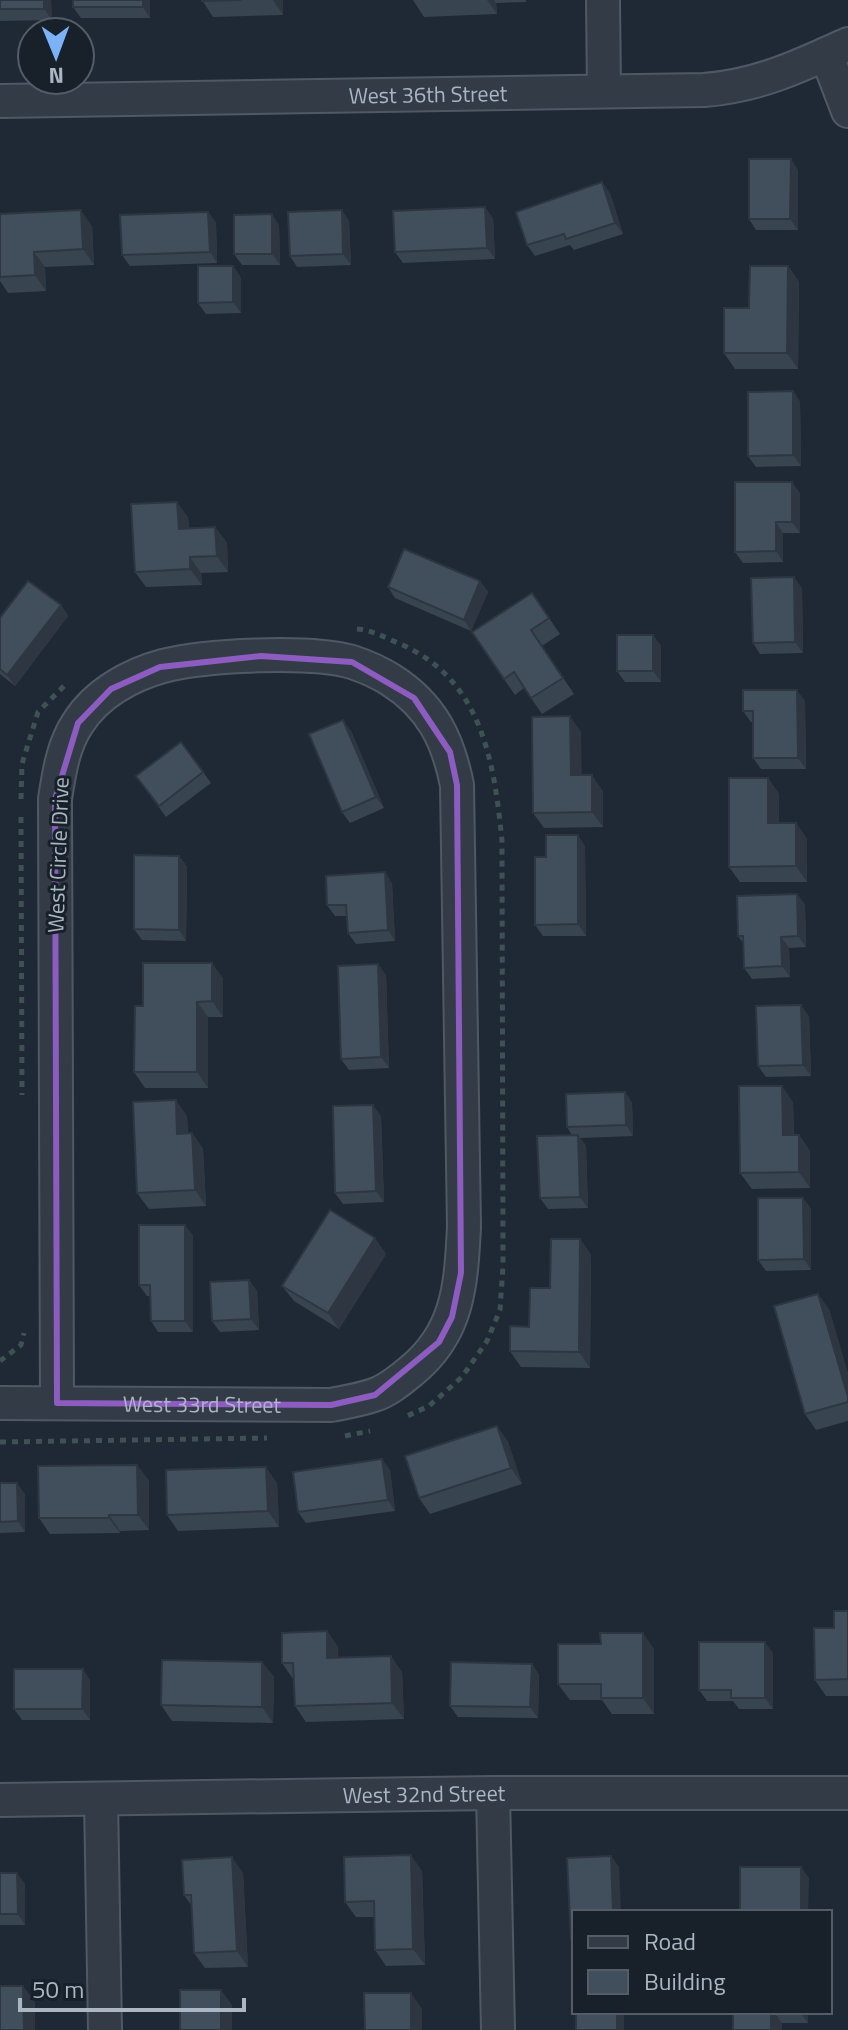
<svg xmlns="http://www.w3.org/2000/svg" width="848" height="2030" font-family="'Titillium Web',sans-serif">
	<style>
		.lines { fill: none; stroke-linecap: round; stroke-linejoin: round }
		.minor-casing { stroke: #4f5964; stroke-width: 36 }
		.path { stroke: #3e5254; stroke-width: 5; stroke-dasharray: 6 6; stroke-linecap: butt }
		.minor { stroke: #323b46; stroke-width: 32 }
		.wall { fill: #384450 }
		.shaded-wall { fill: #2e3741 }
		.building { fill: #414f5d; stroke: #2e3741; stroke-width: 2 }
		.marked { fill: none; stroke: #8c5cc0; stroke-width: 6; stroke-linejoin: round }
		.labels { text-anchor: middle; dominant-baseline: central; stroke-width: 6; stroke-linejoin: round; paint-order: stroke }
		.street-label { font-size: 22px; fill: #abb6c3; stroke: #18202a }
	</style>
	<rect width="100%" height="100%" fill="#1f2935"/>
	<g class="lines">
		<!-- minor casing -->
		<g class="minor-casing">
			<g id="minor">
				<path d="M603 0 604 90"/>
				<path d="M826 54 848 111"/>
				<path id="s1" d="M0 101 704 90C758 86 800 66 848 44"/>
				<path id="s2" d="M0 1403 331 1405C345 1402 360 1400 374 1395 387 1391 399 1381 410 1372 459 1333 461 1284 464 1227L457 785C448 740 432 706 391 680 380 673 364 666 352 662 310 650 205 655 163 666 130 675 96 694 78 723 63 745 59 773 55 799L57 1403"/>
				<path d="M493 1793 498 2030"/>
				<path d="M101 1799 105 2030"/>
				<path id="s3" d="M0 1800 493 1793H848"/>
			</g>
		</g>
		<!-- path -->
		<g class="path">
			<path d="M357 629C371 630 384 637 398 643 482 678 494 761 502 841L503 1266 500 1310 487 1341 462 1377 429 1406 405 1417"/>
			<path d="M21 799 22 764 38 712 64 686"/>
			<path d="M21 817 22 1095"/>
			<path d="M0 1361 21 1345 24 1333"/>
			<path d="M345 1436 370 1431"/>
			<path d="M0 1442 267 1438"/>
		</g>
		<!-- minor -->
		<use href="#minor" class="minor"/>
	</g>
	<!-- wall -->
	<g class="wall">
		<path d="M0 0H51L52 20 0 21Z"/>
		<path d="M73 0H150V18H81L73 7Z"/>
		<path d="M202 0H283V15L213 17Z"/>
		<path d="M413 0H526V2L496 3 497 14 424 17Z"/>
		<path d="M798 170V230H756L749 219Z"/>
		<path d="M610 193 623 234 574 250 570 245 535 256 527 245Z"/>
		<path d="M208 212 216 223 217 263 130 266 122 255Z"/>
		<path d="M0 214 92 226 94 265 45 267 46 291 8 293 0 281Z"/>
		<path d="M493 218 495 259 403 263 395 252Z"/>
		<path d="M349 221 351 265 297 267 290 256Z"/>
		<path d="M279 225 280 265H242L234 254Z"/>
		<path d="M233 266 241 278V313L206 314 198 303Z"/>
		<path d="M788 266 799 282 798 369H735L724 353 749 308Z"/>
		<path d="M793 391 800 402 801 466 756 467 748 456Z"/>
		<path d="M800 493V533H783V562L743 563 735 552Z"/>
		<path d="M188 517 189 528 215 527 227 543 228 572 201 573 202 585 146 587 135 572Z"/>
		<path d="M480 581 488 592 471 631 395 598 388 587Z"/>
		<path d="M802 588 803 653 760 654 753 643Z"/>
		<path d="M532 593 560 634 542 646 574 694 542 714 524 688 515 695 472 632Z"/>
		<path d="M61 605 68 616 15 686 0 674V618Z"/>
		<path d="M653 635 661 646V682H625L617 671Z"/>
		<path d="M805 701 806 769H761L753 758V722H751L743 711Z"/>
		<path d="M351 731 384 808 350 823 342 812Z"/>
		<path d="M581 732V775L603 791V827L544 828 533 813Z"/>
		<path d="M181 742 211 783 166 817 136 776Z"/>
		<path d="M768 778 779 794V823H796L807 839V882H740L729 867Z"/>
		<path d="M585 846 586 936H543L535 925 546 857Z"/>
		<path d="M179 856 187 867 186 941 142 940 134 929Z"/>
		<path d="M385 872 392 884 395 941 356 944 348 933 347 916H335L327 905Z"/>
		<path d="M797 894 805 905 806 947 789 948 790 977 752 979 744 968 743 943 738 936Z"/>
		<path d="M212 963 223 979V1017H208V1088H145L134 1072 143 1006Z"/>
		<path d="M386 975 389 1068 349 1070 341 1059Z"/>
		<path d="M809 1016 811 1076 766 1077 758 1066Z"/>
		<path d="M625 1092 632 1103 633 1136 580 1138 586 1146 588 1208 548 1209 540 1198 572 1135 567 1127Z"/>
		<path d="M793 1102 794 1135H799L810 1151V1188L752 1189 740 1173Z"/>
		<path d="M187 1116 188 1133H192L203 1149 206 1206 149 1209 137 1193Z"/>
		<path d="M381 1116 384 1202 343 1204 335 1193Z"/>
		<path d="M803 1198 811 1209V1270L766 1271 758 1260Z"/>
		<path d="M185 1225 193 1236V1332H158L151 1321 150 1296H147L139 1285Z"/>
		<path d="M580 1239 591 1255 590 1368 521 1367 510 1351 529 1327 550 1288Z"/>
		<path d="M386 1254 339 1329 294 1301 282 1286Z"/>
		<path d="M249 1280 257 1291 259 1330 220 1332 212 1321Z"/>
		<path d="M829 1309 848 1374V1421L816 1430 805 1414Z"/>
		<path d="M497 1426 508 1442 522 1484 430 1514 419 1498Z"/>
		<path d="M137 1465 149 1481V1530L120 1531V1533L50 1534 39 1518Z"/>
		<path d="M390 1470 395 1511 306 1523 298 1512Z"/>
		<path d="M0 1483 25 1494V1532L0 1533Z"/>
		<path d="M277 1483 279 1527 178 1531 167 1515Z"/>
		<path d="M848 1611V1696H826L815 1680 834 1628Z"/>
		<path d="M327 1631 338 1647V1658L402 1672 404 1719 306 1722 295 1706 293 1679 282 1663Z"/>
		<path d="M654 1649V1714H612L602 1700H570L558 1684Z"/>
		<path d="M773 1653V1709H739L733 1701H707L699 1690Z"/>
		<path d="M262 1662 274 1677 273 1723 172 1721 161 1705Z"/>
		<path d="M532 1664 539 1675 538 1718 458 1717 450 1706Z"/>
		<path d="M90 1680V1720H22L14 1709Z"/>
		<path d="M422 1871 425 1965 386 1966 375 1950V1917H356L345 1902Z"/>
		<path d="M0 1873 25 1884V1925H0Z"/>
		<path d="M243 1873 248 1967 205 1968 194 1953 192 1906 184 1895Z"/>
		<path d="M733 2012H807L808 2023H782Z"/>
	</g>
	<!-- shaded-wall -->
	<g class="shaded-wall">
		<path d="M44 0H51L52 20 44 9Z"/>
		<path d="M143 0H150V18L143 7Z"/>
		<path d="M273 0H283V15Z"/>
		<path d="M487 0H494L496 3 497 14Z"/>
		<path d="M791 159 798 170V230L790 219Z"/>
		<path d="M602 182 610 193 623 234 615 223Z"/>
		<path d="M485 207 493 218 495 259 487 248Z"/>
		<path d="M81 210 92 226 94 265 83 249Z"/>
		<path d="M342 210 349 221 351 265 343 254Z"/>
		<path d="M208 212 216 223 217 263 210 252Z"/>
		<path d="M272 214 279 225 280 265 272 254Z"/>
		<path d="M34 252 45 267 46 291 35 275Z"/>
		<path d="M233 266 241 278V313L233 302Z"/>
		<path d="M788 266 799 282 798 369 787 353Z"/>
		<path d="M793 391 800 402 801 466 793 455Z"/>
		<path d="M792 482 800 493V533L792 522Z"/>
		<path d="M177 502 188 517 190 545 179 529Z"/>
		<path d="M776 522 783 533V562L776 551Z"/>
		<path d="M215 527 227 543 228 572 217 556Z"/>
		<path d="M190 557 201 573 202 585 190 569Z"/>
		<path d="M794 577 802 588 803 653 795 642Z"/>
		<path d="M480 581 488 592 471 631 464 620Z"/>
		<path d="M61 605 68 616 15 686 7 675Z"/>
		<path d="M653 635 661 646V682L653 671Z"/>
		<path d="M797 690 805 701 806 769 798 758Z"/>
		<path d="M570 716 581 732 582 791 571 775Z"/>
		<path d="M343 720 351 731 384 808 376 797Z"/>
		<path d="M592 775 603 791V827L592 812Z"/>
		<path d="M768 778 779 794V839L768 823Z"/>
		<path d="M796 823 807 839V882L796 866Z"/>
		<path d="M578 835 585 846 586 936 578 924Z"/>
		<path d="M179 856 187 867 186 941 179 930Z"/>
		<path d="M385 872 392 884 395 941 388 930Z"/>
		<path d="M797 894 805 905 806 947 798 936Z"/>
		<path d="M781 937 789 948 790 977 782 966Z"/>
		<path d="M212 963 223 979V1017L212 1001Z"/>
		<path d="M378 964 386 975 389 1068 381 1057Z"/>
		<path d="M197 1002 208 1017V1088L197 1072Z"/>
		<path d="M801 1005 809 1016 811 1076 803 1065Z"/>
		<path d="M782 1086 793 1102 794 1151 783 1135Z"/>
		<path d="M625 1092 632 1103 633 1136 626 1125Z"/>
		<path d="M176 1100 187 1116 188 1150 177 1134Z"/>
		<path d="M373 1105 381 1116 384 1202 376 1191Z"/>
		<path d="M192 1133 203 1149 206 1206 195 1190Z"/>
		<path d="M578 1135 586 1146 588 1208 580 1197Z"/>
		<path d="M799 1135 810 1151V1188L799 1172Z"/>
		<path d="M803 1198 811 1209V1270L804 1259Z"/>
		<path d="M185 1225 193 1236V1332L185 1321Z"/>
		<path d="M375 1238 386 1254 339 1329 328 1313Z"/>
		<path d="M580 1239 591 1255 590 1368 579 1352Z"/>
		<path d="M249 1280 257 1291 259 1330 251 1319Z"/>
		<path d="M818 1294 829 1309 848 1374V1397Z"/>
		<path d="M497 1426 508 1442 522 1484 511 1468Z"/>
		<path d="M382 1459 390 1470 395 1511 388 1500Z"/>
		<path d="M137 1465 149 1481V1530L138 1515Z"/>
		<path d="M266 1467 277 1483 279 1527 268 1511Z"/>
		<path d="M17 1483 25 1494V1532L18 1521Z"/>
		<path d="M109 1515 120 1531V1533L109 1518Z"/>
		<path d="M327 1631 338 1647 339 1674 327 1658Z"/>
		<path d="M643 1633 654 1649V1714L643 1698Z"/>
		<path d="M765 1642 773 1653V1709L765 1698Z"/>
		<path d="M391 1656 402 1672 404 1719 392 1703Z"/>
		<path d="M262 1662 274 1677 273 1723 262 1707Z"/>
		<path d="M532 1664 539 1675 538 1718 530 1707Z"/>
		<path d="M83 1669 90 1680V1720L82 1709Z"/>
		<path d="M411 1855 422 1871 425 1965 413 1949Z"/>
		<path d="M611 1856 619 1867 621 1912H613Z"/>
		<path d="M232 1857 243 1873 248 1967 237 1951Z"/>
		<path d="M801 1867 809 1878 808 1912 801 1911Z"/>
		<path d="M17 1873 25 1884V1925L18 1914Z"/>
		<path d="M23 1986 35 2002V2030H24Z"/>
		<path d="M221 1990 232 2005V2030H221Z"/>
		<path d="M411 1993 422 2009V2030H411Z"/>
		<rect x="617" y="2012" width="7" height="18"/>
		<path d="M771 2012H774L782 2023V2030H771Z"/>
		<path d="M800 2012H807L808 2023Z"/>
	</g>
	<!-- building -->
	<g class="building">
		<rect x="0" y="0" width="44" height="9"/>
		<rect x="73" y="0" width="70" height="7"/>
		<path d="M202 0H241L202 1Z"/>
		<path d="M749 159H791L790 219H749Z"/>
		<path d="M602 182 615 223 566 239 564 234 527 245 516 212Z"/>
		<path d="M485 207 487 248 395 252 393 211Z"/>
		<path d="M81 210 83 249 34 252 35 275 0 277V214Z"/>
		<path d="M342 210 343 254 290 256 288 212Z"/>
		<path d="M208 212 210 252 122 255 120 215Z"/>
		<path d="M272 214V254H234V215Z"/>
		<path d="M198 266H233V302L198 303Z"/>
		<path d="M750 266H788L787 353H724V308H749Z"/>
		<path d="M793 391V455L748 456V392Z"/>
		<path d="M735 482H792V522H776V551L735 552Z"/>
		<path d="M177 502 179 529 215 527 217 556 190 557V569L135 572 131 504Z"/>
		<path d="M404 549 480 581 464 620 388 587Z"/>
		<path d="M794 577 795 642 753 643 751 578Z"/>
		<path d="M28 581 61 605 7 675 0 669V618Z"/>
		<path d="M532 593 549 618 531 630 563 678 531 698 514 672 504 679 472 632Z"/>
		<rect x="617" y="635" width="36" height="36"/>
		<path d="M743 690H797L798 758H753V711H743Z"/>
		<path d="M570 716 571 775H592V812L533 813 532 717Z"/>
		<path d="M343 720 376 797 342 812 309 734Z"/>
		<path d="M181 742 203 772 159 806 136 776Z"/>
		<path d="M729 778H768V823H796V866L729 867Z"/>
		<path d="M546 835H578V924L535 925V857H546Z"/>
		<path d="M134 855 179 856V930L134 929Z"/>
		<path d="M385 872 388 930 348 933 346 905H327L326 876Z"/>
		<path d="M797 894 798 936 781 937 782 966 744 968 743 936H738L737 896Z"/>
		<path d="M143 963H212V1001L197 1002V1072H134L135 1006H143Z"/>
		<path d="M378 964 381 1057 341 1059 338 966Z"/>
		<path d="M801 1005 803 1065 758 1066 756 1006Z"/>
		<path d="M739 1086H782L783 1135H799V1172L740 1173Z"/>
		<path d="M625 1092 626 1125 567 1127 566 1094Z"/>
		<path d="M176 1100 177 1134 192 1133 195 1190 137 1193 133 1102Z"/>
		<path d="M373 1105 376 1191 335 1193 333 1106Z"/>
		<path d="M578 1135 580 1197 540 1198 537 1136Z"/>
		<path d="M758 1198H803L804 1259 758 1260Z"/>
		<path d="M330 1210 375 1238 328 1313 282 1286Z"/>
		<path d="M139 1225H185V1321H151L150 1285H139Z"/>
		<path d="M551 1239H580L579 1352 510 1351V1326L529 1327 530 1288H550Z"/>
		<path d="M249 1280 251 1319 212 1321 210 1282Z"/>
		<path d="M818 1294 848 1397V1402L805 1414 774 1306Z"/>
		<path d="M497 1426 511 1468 419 1498 405 1456Z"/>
		<path d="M382 1459 388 1500 298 1512 293 1472Z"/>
		<path d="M137 1465 138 1515H109V1518H39L38 1466Z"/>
		<path d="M266 1467 268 1511 167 1515 166 1470Z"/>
		<path d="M0 1483H17L18 1521 0 1522Z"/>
		<path d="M834 1611H848V1679L815 1680 814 1628H834Z"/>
		<path d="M327 1631V1658L391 1656 392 1703 295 1706 293 1663H282V1633Z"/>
		<path d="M600 1633H643V1698H601V1684H558V1644H601Z"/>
		<path d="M699 1642H765V1698H731V1690H699Z"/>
		<path d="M162 1660 262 1662V1707L161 1705Z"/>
		<path d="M451 1662 532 1664 530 1707 450 1706Z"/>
		<path d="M14 1669H83L82 1709H14Z"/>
		<path d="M411 1855 413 1949 375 1950 374 1901 345 1902 344 1857Z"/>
		<path d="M611 1856 613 1912H574V1940H571L567 1858Z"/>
		<path d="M232 1857 237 1951 194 1953 191 1895H184L182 1860Z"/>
		<rect x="740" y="1867" width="61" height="44"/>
		<path d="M0 1873H17L18 1914H0Z"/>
		<path d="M0 1986H23L24 2030H0Z"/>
		<rect x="180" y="1990" width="41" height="40"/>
		<path d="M364 1993H411V2030H365Z"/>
		<rect x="576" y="2012" width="41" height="18"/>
		<rect x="733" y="2012" width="38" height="18"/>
	</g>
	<!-- marked area -->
	<path class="marked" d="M261 656 352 662 414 698 450 752 457 785 461 1273 452 1317 439 1342 375 1395 331 1405 57 1403 55 799 78 723 111 689 160 667Z"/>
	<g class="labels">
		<!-- street labels -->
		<g class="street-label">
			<text stroke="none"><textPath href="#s1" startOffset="428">West 36th Street</textPath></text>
			<text transform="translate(58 855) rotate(-88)">West Circle Drive</text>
			<text stroke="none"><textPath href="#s2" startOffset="202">West 33rd Street</textPath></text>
			<text stroke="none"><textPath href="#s3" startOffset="424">West 32nd Street</textPath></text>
		</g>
	</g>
	<!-- legend -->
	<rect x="572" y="1910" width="260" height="104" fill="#18202a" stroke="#535c67" stroke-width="2"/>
	<rect x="588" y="1936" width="40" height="12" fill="#323b46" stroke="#535c67" stroke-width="2"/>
	<text x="644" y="1950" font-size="24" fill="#abb6c3">Road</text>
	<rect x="588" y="1970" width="40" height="24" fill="#414f5d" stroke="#535c67" stroke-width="2"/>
	<text x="644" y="1990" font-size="24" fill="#abb6c3">Building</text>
	<!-- north arrow -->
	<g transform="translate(56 56) rotate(179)"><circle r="38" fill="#18202a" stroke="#535c67" stroke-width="2"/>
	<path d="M0-6L14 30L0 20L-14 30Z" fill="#7cb3f8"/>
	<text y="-12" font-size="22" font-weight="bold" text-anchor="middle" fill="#abb6c3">N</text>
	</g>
	<!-- scale -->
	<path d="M20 1998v12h224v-12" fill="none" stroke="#abb6c3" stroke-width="4"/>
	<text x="32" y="1998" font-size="24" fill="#abb6c3" stroke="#18202a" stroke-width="6" paint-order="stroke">50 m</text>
</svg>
